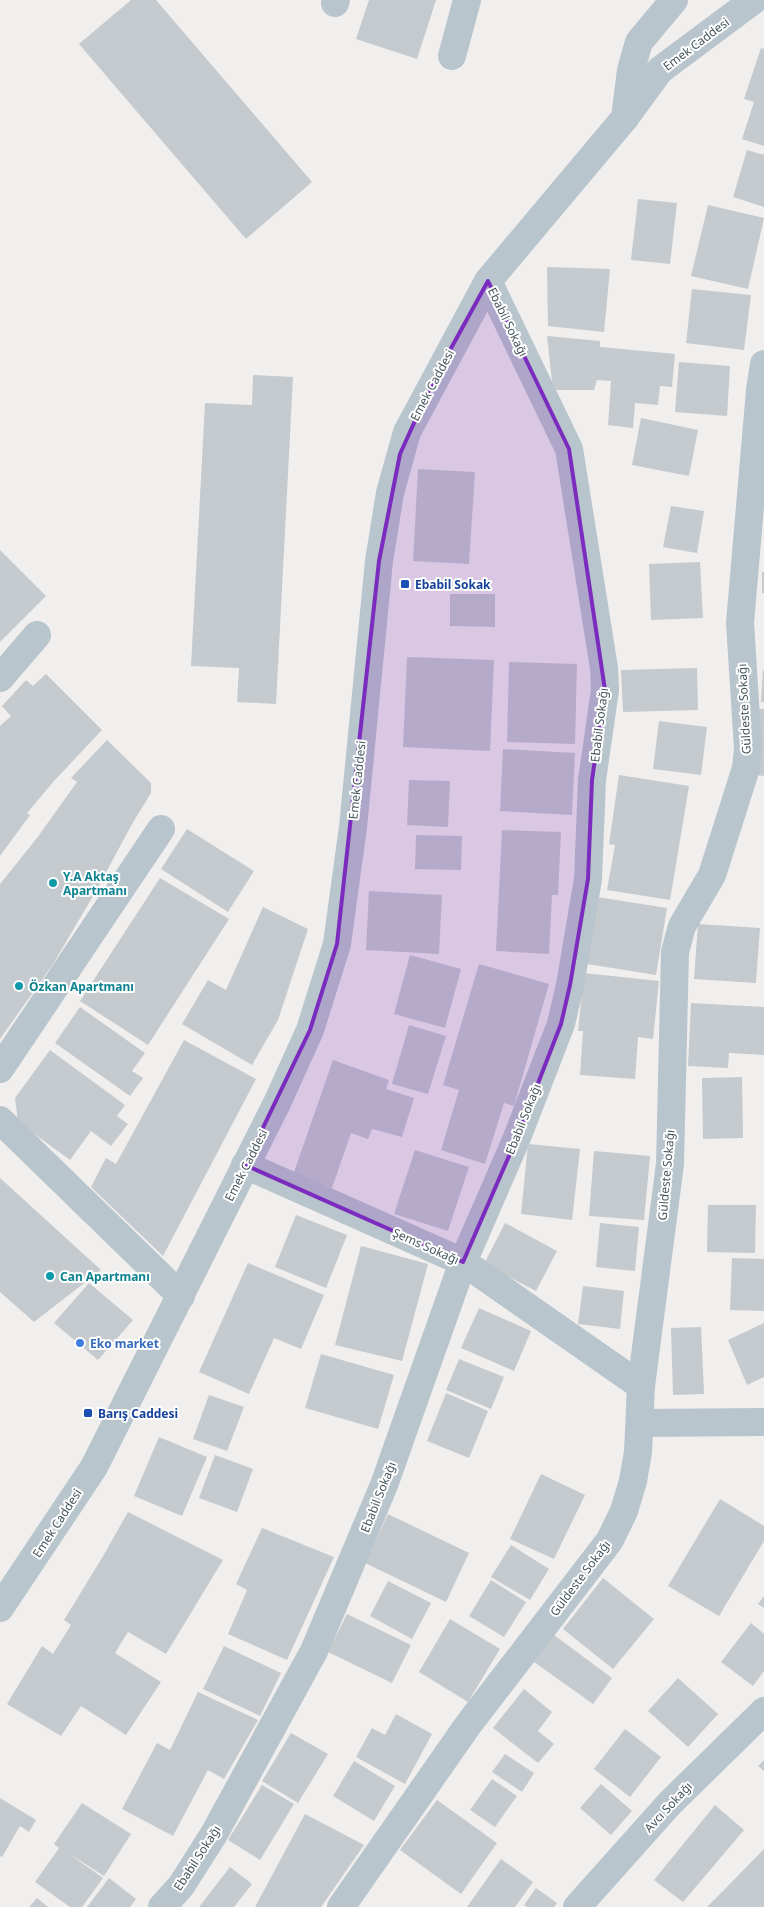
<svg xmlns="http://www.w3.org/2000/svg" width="764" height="1907" font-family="'Noto Sans',sans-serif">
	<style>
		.building { fill: #c5cace }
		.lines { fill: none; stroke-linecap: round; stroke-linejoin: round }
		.minor { stroke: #b9c5cc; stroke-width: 28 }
		.marked { fill: #7b2cbf; fill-opacity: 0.2; stroke: #7b2cbf; stroke-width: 4; stroke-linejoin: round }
		.transit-dot { fill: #1a4fb4; stroke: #fff; stroke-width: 2 }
		.culture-dot { fill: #0f9aa8; stroke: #fff; stroke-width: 2 }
		.shop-dot { fill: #3f7fe0; stroke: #fff; stroke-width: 2 }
		.labels { text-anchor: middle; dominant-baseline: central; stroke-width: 4; stroke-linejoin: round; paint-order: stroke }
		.street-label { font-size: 12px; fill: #46555c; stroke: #fff }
		.transit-label { font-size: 12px; font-weight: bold; fill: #164399; stroke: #fff; text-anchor: start }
		.culture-label { font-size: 12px; font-weight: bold; fill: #0d838f; stroke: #fff; text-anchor: start }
		.shop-label { font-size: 12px; font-weight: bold; fill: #366cbe; stroke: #fff; text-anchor: start }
	</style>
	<rect width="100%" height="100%" fill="#f1eeee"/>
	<!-- building -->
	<g class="building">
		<path d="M131 0H156L312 182 246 239 79 44Z"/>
		<path d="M369 0H436L417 59 356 39Z"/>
		<path d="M761 48 764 49V146L742 139 754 102 744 99Z"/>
		<path d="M747 150 764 155V207L733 197Z"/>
		<path d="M638 199 677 203 670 264 631 260Z"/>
		<path d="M708 205 764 218 748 289 691 276Z"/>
		<path d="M547 267 610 269 604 332 548 326Z"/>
		<path d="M692 289 751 295 744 350 686 343Z"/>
		<path d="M547 336 600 341V347L675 354 672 387 660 386 658 405 635 403 633 428 608 425 611 381 597 380 594 390H553Z"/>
		<path d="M679 362 730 366 727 416 675 412Z"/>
		<path d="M253 375 293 377 276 704 237 702 239 668 191 666 205 403 252 405Z"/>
		<path d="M641 418 698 430 689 476 632 465Z"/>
		<path d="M418 469 475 472 469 564 413 561Z"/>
		<path d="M671 506 704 511 697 553 663 547Z"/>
		<path d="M0 550 46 596 0 642Z"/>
		<path d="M700 562 703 618 651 620 649 564Z"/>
		<rect x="762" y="572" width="2" height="21"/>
		<path d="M450 594H495V627L450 626Z"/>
		<path d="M407 657 494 660 490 751 403 747Z"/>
		<path d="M509 662 577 664 575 744 507 742Z"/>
		<path d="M697 668 698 710 623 712 621 670Z"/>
		<path d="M763 670H764V702H761Z"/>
		<path d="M46 674 102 730 54 781 27 813 30 815 0 856V726L11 716 2 706 26 680 33 686Z"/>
		<path d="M759 709H764V776L756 775Z"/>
		<path d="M659 721 707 727 701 775 653 769Z"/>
		<path d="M107 740 151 783V793L132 824 96 891 53 964 0 1039V884L37 838 77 782 71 778Z"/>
		<path d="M503 749 575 753 572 815 500 811Z"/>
		<path d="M619 775 689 786 670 900 607 890 615 845 609 844Z"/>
		<path d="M409 780 450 781 448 827 407 825Z"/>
		<path d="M187 829 254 871 228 912 161 869Z"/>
		<path d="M502 830 561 832 558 895H552L549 954 496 951Z"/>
		<path d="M416 835 462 836 461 870 415 869Z"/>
		<path d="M160 878 229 919 148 1045 80 1001Z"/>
		<path d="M369 891 442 895 439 954 366 950Z"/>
		<path d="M597 897 667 908 656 975 587 964Z"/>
		<path d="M263 907 308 929 278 1020 252 1065 182 1024 208 980 226 990Z"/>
		<path d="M698 924 760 928 756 983 694 979Z"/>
		<path d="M410 955 461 969 445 1028 394 1014Z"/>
		<path d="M479 964 549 984 514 1106 504 1103 485 1164 441 1150 459 1090 443 1085Z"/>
		<path d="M584 973 659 981 653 1039 638 1037 635 1079 580 1075 583 1031H578Z"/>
		<path d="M691 1003 764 1007V1055L729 1053 728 1068 688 1066Z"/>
		<path d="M80 1007 145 1053 132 1071 143 1078 130 1096 55 1043Z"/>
		<path d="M409 1025 446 1036 428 1094 392 1084Z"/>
		<path d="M184 1040 256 1079 163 1256 91 1187 106 1158 116 1164Z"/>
		<path d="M50 1050 125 1105 117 1116 128 1124 111 1146 91 1131 70 1160 18 1122 15 1098Z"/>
		<path d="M333 1060 389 1080 386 1089 414 1098 402 1137 372 1129 368 1139 351 1133 332 1188 293 1175Z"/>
		<path d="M742 1077 743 1138 703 1139 702 1078Z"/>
		<path d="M528 1144 580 1149 572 1220 521 1214Z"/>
		<path d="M415 1150 469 1167 448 1231 394 1214Z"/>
		<path d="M594 1151 650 1156 644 1220 589 1216Z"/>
		<path d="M0 1178 101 1270 34 1322 0 1292Z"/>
		<path d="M708 1205H756L755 1253 707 1252Z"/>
		<path d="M296 1215 347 1235 326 1288 275 1267Z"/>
		<path d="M505 1223 557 1251 536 1291 484 1264Z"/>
		<path d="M600 1223 639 1227 635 1271 596 1267Z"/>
		<path d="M361 1246 428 1264 402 1361 335 1345Z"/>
		<path d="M732 1258 764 1259V1311L730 1310Z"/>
		<path d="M248 1263 324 1295 301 1349 274 1338 249 1394 199 1372Z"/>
		<path d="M89 1283 133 1320 98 1360 54 1323Z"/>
		<path d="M583 1286 624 1291 620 1329 578 1324Z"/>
		<path d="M479 1308 531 1331 514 1371 461 1348Z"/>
		<path d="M764 1323V1377L747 1385 728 1340Z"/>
		<path d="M701 1327 704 1394 673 1395 671 1328Z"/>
		<path d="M321 1354 394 1375 378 1429 305 1408Z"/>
		<path d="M459 1359 504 1377 491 1409 446 1390Z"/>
		<path d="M446 1393 488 1411 469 1458 427 1441Z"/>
		<path d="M209 1395 244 1407 227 1451 193 1439Z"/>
		<path d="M159 1437 207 1457 182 1516 134 1496Z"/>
		<path d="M215 1455 253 1469 237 1512 199 1498Z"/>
		<path d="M541 1474 585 1495 554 1559 510 1539Z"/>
		<path d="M720 1499 764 1526V1541L719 1616 668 1586Z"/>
		<path d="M128 1512 223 1560 166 1654 128 1632 115 1653 161 1682 126 1735 81 1706 61 1736 7 1704 42 1646 53 1654 71 1625 64 1620 102 1558Z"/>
		<path d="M388 1514 469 1553 446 1602 365 1563Z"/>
		<path d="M262 1528 334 1557 287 1660 228 1634 247 1590 236 1584Z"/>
		<path d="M511 1545 549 1569 530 1600 491 1577Z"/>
		<path d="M603 1578 654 1619 613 1669 563 1629Z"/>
		<path d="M491 1580 526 1602 504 1637 469 1616Z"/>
		<path d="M388 1581 431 1603 412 1639 370 1616Z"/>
		<path d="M764 1596V1608L758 1604Z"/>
		<path d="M347 1614 411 1645 392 1683 328 1652Z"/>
		<path d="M450 1619 500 1649 468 1702 419 1672Z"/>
		<path d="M751 1623 764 1634V1671L753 1686 721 1662Z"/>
		<path d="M554 1635 612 1678 593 1704 534 1662Z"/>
		<path d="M224 1646 281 1673 260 1716 203 1689Z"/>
		<path d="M678 1678 718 1714 688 1747 648 1711Z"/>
		<path d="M524 1689 552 1712 538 1731 554 1744 538 1763 493 1728Z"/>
		<path d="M198 1692 258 1720 224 1779 208 1770 173 1836 122 1809 157 1743 170 1750Z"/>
		<path d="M396 1714 432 1734 405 1784 356 1757 372 1728 385 1735Z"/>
		<path d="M625 1729 661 1757 630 1797 594 1769Z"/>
		<path d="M291 1733 328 1754 298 1803 262 1781Z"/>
		<path d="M505 1754 534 1773 522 1792 492 1772Z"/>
		<path d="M764 1760V1771L758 1766Z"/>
		<path d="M354 1761 395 1786 374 1821 333 1796Z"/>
		<path d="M492 1779 517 1796 495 1827 470 1810Z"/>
		<path d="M601 1784 632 1811 611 1835 580 1808Z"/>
		<path d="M262 1785 294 1804 260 1860 228 1840Z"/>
		<path d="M0 1798 36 1820 29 1832 20 1826 2 1857 0 1856Z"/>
		<path d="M437 1800 497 1843 461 1894 400 1850Z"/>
		<path d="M82 1803 131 1834 104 1876 68 1853 103 1878 82 1907H70L35 1882 59 1848 54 1844Z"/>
		<path d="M715 1805 744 1830 683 1902 654 1880Z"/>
		<path d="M305 1814 364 1845 321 1907H255Z"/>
		<path d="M764 1849V1907H707L726 1888Z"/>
		<path d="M501 1859 533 1882 515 1907H467Z"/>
		<path d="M230 1867 252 1884 234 1907H199Z"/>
		<path d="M109 1878 136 1899 130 1907H87Z"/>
		<path d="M536 1888 557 1903 554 1907H527L524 1905Z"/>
		<path d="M37 1898 48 1907H29Z"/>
	</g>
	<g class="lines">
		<!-- minor -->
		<g class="minor">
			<path d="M335 3 336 0"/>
			<path d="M452 56 467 0"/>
			<path d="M625 118 631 70 639 42 674 0"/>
			<path d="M0 678 37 635"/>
			<path d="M0 1069 161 829"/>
			<path d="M0 1120 181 1296"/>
			<path d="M245 1165 463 1262 641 1386"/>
			<path d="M640 1423 764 1422"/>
			<path d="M0 1608 94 1467 277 1103 310 1030 337 944 353 827 379 561 390 493 407 432 488 281 624 119 660 70 754 0"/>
			<path d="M162 1907 181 1886 214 1834 314 1651 384 1485 463 1262 516 1140 561 1024 570 985 588 879 592 780 605 690 604 668 569 449 488 281"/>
			<path d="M341 1907 468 1725 610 1540 624 1511 633 1481 638 1452 641 1386 670 1164 675 952 682 926 712 875 746 768 748 749 740 623 760 390 764 364"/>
			<path d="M577 1907 670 1803 764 1711"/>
		</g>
	</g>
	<!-- marked area -->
	<path class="marked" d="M488 281 569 449 605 690 592 780 588 879 570 985 561 1024 516 1140 463 1262 245 1165 310 1030 337 944 379 561 400 454 433 381Z"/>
	<!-- markers -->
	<g class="transit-dot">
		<rect x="400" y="579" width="10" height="10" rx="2.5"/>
		<rect x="83" y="1408" width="10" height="10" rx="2.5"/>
	</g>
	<g class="culture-dot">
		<circle cx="53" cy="883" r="5"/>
		<circle cx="19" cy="986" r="5"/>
		<circle cx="50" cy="1276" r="5"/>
	</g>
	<circle class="shop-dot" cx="80" cy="1343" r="5"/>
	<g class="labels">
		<!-- street labels -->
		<g class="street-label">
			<text transform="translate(696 44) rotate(-37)">Emek Caddesi</text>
			<text transform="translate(508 322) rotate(64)">Ebabil Sokağı</text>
			<text transform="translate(432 385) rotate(-62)">Emek Caddesi</text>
			<text transform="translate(744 709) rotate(-93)">Güldeste Sokağı</text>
			<text transform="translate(599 725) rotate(-83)">Ebabil Sokağı</text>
			<text transform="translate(357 780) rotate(-84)">Emek Caddesi</text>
			<text transform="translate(523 1119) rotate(-68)">Ebabil Sokağı</text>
			<text transform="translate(246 1165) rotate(-63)">Emek Caddesi</text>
			<text transform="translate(666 1175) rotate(-85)">Güldeste Sokağı</text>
			<text transform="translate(426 1246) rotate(24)">Şems Sokağı</text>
			<text transform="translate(378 1497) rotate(-68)">Ebabil Sokağı</text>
			<text transform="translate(57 1523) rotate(-57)">Emek Caddesi</text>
			<text transform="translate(580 1578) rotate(-53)">Güldeste Sokağı</text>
			<text transform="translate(668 1807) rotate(-47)">Avcı Sokağı</text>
			<text transform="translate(197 1858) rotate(-57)">Ebabil Sokağı</text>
		</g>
		<!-- transit labels -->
		<g class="transit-label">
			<text x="415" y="584">Ebabil Sokak</text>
			<text x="98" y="1413">Barış Caddesi</text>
		</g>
		<!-- culture labels -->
		<g class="culture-label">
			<text x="63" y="876">Y.A Aktaş<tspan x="63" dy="14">Apartmanı</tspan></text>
			<text x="29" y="986">Özkan Apartmanı</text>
			<text x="60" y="1276">Can Apartmanı</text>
		</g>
		<!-- shop labels -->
		<g class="shop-label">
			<text x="90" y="1343">Eko market</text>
		</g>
	</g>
</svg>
